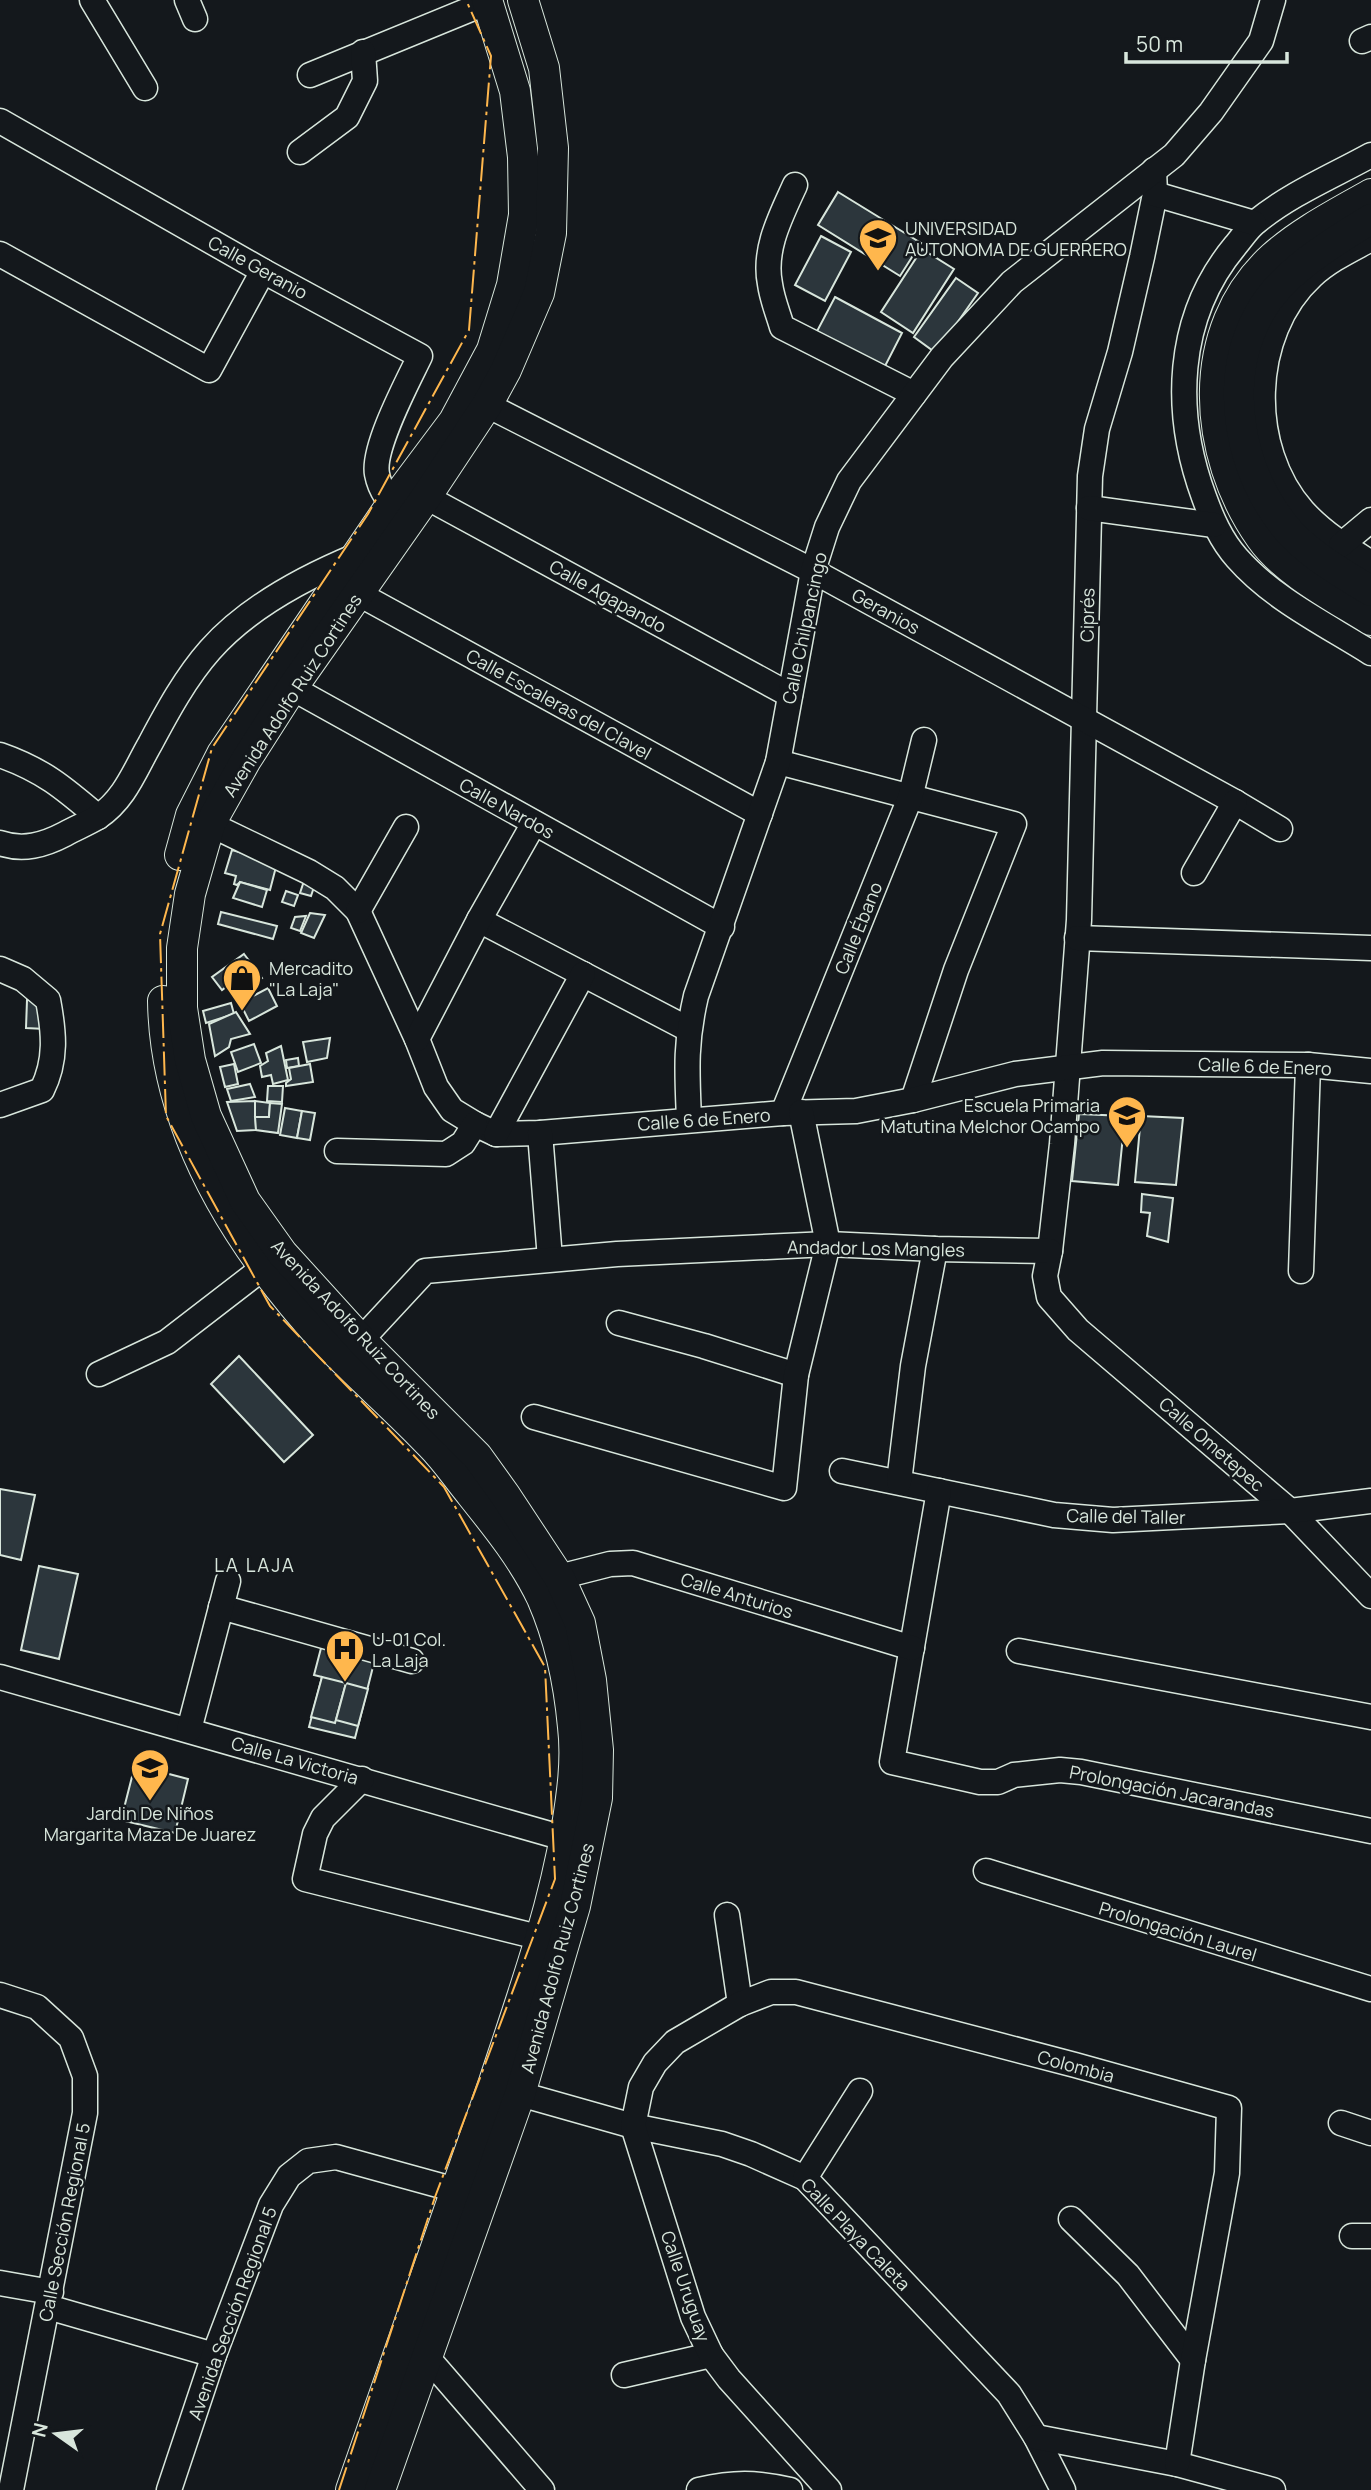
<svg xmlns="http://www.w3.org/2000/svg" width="1371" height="2490" font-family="Manrope,sans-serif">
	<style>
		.building { fill: #2c363c; stroke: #d8e6dc; stroke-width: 2 }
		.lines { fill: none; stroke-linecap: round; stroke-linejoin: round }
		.minor-casing { stroke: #d8e6dc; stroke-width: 27 }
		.major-casing { stroke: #d8e6dc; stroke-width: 32 }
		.minor { stroke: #14181c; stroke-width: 24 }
		.major { stroke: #14181c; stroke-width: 30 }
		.power { stroke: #ffb74d; stroke-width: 2; stroke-dasharray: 24 5 3.5 5; stroke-linecap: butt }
		.labels { text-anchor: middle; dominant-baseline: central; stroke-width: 5; stroke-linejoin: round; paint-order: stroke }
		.poi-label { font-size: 18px; fill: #d8e6dc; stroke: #14181c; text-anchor: start }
		.street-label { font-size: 18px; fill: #d8e6dc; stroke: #14181c }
		.neighbourhood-label { font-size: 19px; letter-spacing: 2px; fill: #d8e6dc; stroke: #14181c }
	</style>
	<rect width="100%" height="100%" fill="#14181c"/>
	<!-- building -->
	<g class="building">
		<path d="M838 192 921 243 900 276 818 225Z"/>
		<path d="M821 236 851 252 825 301 795 285Z"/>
		<path d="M922 249 954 269 913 333 881 312Z"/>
		<path d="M956 278 978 293 936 353 914 337Z"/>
		<path d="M835 297 902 333 882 372 815 335Z"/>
		<path d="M232 850 277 863 270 890 240 882 237 885 234 884 236 876 225 873Z"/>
		<path d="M304 881 315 884 311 896 300 893Z"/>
		<path d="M240 882 267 890 262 907 233 898Z"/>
		<path d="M286 891 298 895 294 906 282 902Z"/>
		<path d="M221 912 277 926 273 939 218 924Z"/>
		<path d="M310 913 325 915 314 938 301 933Z"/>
		<path d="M306 916 300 931 291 928 295 917Z"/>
		<path d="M244 954 262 978 248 989 239 977 222 990 212 977Z"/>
		<path d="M268 988 277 1006 249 1021 240 1003Z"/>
		<path d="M27 1000H46L45 1029 26 1028Z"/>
		<path d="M231 1003 234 1014 206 1023 203 1011Z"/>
		<path d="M236 1012 250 1034 231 1039 229 1047 215 1056 209 1024Z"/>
		<path d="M330 1038 327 1058 307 1062 303 1042Z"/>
		<path d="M254 1044 261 1063 238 1072 231 1052Z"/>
		<path d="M281 1046 288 1080 273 1084 271 1075 262 1077 260 1066 268 1061 266 1053Z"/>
		<path d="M298 1058 299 1066 287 1068 286 1060Z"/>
		<path d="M234 1064 238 1084 225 1087 220 1067Z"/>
		<path d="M310 1064 313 1082 286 1086V1083L291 1079 289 1068Z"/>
		<path d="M250 1084 255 1097 231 1101 227 1089Z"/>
		<path d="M268 1086H283L282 1102 267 1101Z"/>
		<path d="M255 1101 256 1130 237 1131 227 1102Z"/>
		<path d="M255 1101 270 1103 269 1117H255Z"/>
		<path d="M270 1103 282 1104 278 1133 256 1130 255 1117H269Z"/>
		<path d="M285 1108 302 1111 297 1138 280 1135Z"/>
		<path d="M302 1111 315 1113 310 1140 297 1138Z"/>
		<path d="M1079 1114 1125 1116 1118 1185 1072 1181Z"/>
		<path d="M1141 1116 1183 1118 1176 1185 1135 1182Z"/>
		<path d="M1142 1194 1173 1198 1168 1242 1147 1236 1150 1213 1141 1212Z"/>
		<path d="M239 1356 313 1435 284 1462 211 1384Z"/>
		<path d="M0 1489 35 1495 21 1560 0 1555Z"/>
		<path d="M39 1566 78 1574 59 1659 21 1650Z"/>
		<path d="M326 1629 379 1643 355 1738 309 1727 322 1677 314 1675Z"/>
		<path d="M322 1677 346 1683 335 1723 311 1717Z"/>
		<path d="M346 1683 368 1689 358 1726 336 1720Z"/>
		<path d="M135 1765 188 1779 175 1833 121 1820Z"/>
	</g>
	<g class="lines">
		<!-- minor casing -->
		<g class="minor-casing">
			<g id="minor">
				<path d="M92 0 145 88"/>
				<path d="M187 0 195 19"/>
				<path d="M1362 41 1371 37"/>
				<path d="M310 75 488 2"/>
				<path d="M0 121 263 271 420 356C408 381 372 448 377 474 380 490 390 505 403 513"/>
				<path d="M300 152 347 117 365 81 363 52"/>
				<path d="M1371 155C1333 176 1290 194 1256 222 1248 228 1242 238 1235 246 1175 318 1173 413 1204 497 1212 519 1221 540 1237 558 1273 599 1325 624 1371 653"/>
				<path d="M1154 170 1155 194 1142 257 1120 352 1097 429 1090 476 1079 920 1062 1144 1050 1251 1045 1276 1049 1297 1078 1330 1290 1511 1371 1596"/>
				<path d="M795 185C781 216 763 249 770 284 772 299 778 313 782 327L914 394"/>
				<path d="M1155 194 1254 223"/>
				<path d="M1371 239C1351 250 1329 260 1312 276 1249 334 1247 448 1303 511 1322 532 1347 548 1371 563"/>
				<path d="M0 254 209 370 263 271"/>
				<path d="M487 405 813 571 1235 802 1280 829"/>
				<path d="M426 497 790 695"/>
				<path d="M1089 508 1214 525"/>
				<path d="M1341 545 1371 520"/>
				<path d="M357 593 760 814"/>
				<path d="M292 688 722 927"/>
				<path d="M0 755C43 770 64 788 98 817"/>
				<path d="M778 762 1014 824 956 970 913 1100"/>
				<path d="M193 816 309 872 335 888 358 911 417 1039 436 1087 452 1110 475 1124 496 1134 540 1133 783 1113 856 1111 913 1100 1015 1074 1103 1063 1308 1065 1371 1071"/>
				<path d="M0 843C23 851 44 845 65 834 76 828 88 823 98 817 125 799 135 770 150 744 167 712 186 677 210 650 248 607 303 578 356 556"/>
				<path d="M1194 873 1235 802"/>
				<path d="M358 911 406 827"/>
				<path d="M479 920 688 1029"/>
				<path d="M1077 938 1371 948"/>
				<path d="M0 969 23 979 48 1000C54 1032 57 1060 42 1090L0 1105"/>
				<path d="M417 1039 479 920 534 823"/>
				<path d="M783 1113 910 798 924 740"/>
				<path d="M689 1119C687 1072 685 1043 696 996L778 762 813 571 827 527 849 481 942 357 1012 282 1174 155 1211 112 1261 41 1273 0"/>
				<path d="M540 1133 550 1259"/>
				<path d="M496 1134 583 974"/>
				<path d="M337 1151 446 1154 463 1143 475 1124"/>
				<path d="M1301 1271 1308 1065"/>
				<path d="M619 1323 704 1346 796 1375"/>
				<path d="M361 1340 425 1271 617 1254 828 1244 935 1249 1050 1251"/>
				<path d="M99 1374 167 1342 263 1268"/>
				<path d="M534 1417 784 1488 796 1375 828 1244 801 1112"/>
				<path d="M842 1471 1054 1515 1113 1520 1290 1511 1371 1501"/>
				<path d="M899 1482 913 1366 935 1249"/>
				<path d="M939 1491 892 1762 980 1782H998L1014 1775 1060 1770 1081 1772 1371 1831"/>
				<path d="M559 1577 610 1564 633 1563 912 1648"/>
				<path d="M221 1607 412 1661"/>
				<path d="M1019 1651 1371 1717"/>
				<path d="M0 1677 581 1843"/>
				<path d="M189 1730 228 1581"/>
				<path d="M362 1779 323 1818 315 1834 305 1879 542 1938"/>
				<path d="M986 1871 1371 1989"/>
				<path d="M727 1915 740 2004"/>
				<path d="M0 1995 37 2007 71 2038 85 2076V2113L11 2490"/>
				<path d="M520 2094 633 2126 722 2144 751 2154 805 2178 1009 2394 1036 2437 1063 2490"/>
				<path d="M1341 2123 1371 2133"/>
				<path d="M805 2178 860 2091"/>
				<path d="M1071 2219 1128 2275 1193 2360"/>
				<path d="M1352 2236H1371"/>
				<path d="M0 2283 51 2292"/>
				<path d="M48 2307 214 2355"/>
				<path d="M427 2357 542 2490"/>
				<path d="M624 2375 711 2355"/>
				<path d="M1036 2437 1177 2464 1273 2490"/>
				<path d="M169 2490 214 2355 271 2205 289 2176 308 2161 336 2157 474 2195"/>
				<path d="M699 2490C734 2482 755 2482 790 2490"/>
				<path d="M829 2490 729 2379 711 2355 693 2317 633 2126 641 2087 655 2063 675 2042 740 2004 771 1992H796L1075 2065 1229 2108 1227 2173 1193 2360 1177 2464"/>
			</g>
		</g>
		<!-- major casing -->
		<g class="major-casing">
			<g id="major">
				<path d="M1371 194C1338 213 1302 231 1273 257 1193 329 1202 455 1261 538 1285 572 1336 598 1371 620"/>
				<path d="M1371 219C1332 243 1281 273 1259 314 1223 379 1238 466 1283 524 1304 552 1342 573 1371 591"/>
				<path d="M180 855 191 815 222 754 391 505 454 421 492 350 512 285 524 215 523 157 515 91 487 0"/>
				<path d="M163 1001C165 1131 238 1246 323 1339 357 1375 396 1408 430 1444 444 1458 455 1474 467 1489 495 1524 523 1558 542 1598 560 1639 569 1683 573 1727 577 1760 572 1794 567 1826 552 1914 522 1997 494 2082 447 2218 399 2354 351 2490"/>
				<path d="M380 2490 520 2094 575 1906 597 1798 598 1750 591 1680 580 1623 559 1577 505 1495 477 1456 361 1340 282 1253 245 1201 206 1116 190 1060 182 1008V948L190 894 210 824 246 760 292 688 426 497 487 405 506 370 539 293 551 233 553 148 544 68 523 0"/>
			</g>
		</g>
		<!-- minor -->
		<use href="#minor" class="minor"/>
		<!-- major -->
		<use href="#major" class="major"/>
		<!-- power -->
		<path class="power" d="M339 2490 435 2197 555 1879 545 1667 444 1487 270 1306 166 1116 160 934 212 748 368 514 469 330 491 56 466 0"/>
	</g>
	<!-- icons -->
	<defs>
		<g id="school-pin" transform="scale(2.0125)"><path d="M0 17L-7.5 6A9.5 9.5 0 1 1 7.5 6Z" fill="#ffb74d" stroke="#14181c"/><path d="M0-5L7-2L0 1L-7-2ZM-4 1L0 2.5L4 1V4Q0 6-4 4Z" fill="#111"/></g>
		<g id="shop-pin" transform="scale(2.0125)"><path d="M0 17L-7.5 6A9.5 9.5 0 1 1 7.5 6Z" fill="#ffb74d" stroke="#14181c"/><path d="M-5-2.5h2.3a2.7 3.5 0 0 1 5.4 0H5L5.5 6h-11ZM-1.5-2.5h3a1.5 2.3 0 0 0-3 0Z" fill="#111"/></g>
		<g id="hospital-pin" transform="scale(2.0125)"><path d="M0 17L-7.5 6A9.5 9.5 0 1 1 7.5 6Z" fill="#ffb74d" stroke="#14181c"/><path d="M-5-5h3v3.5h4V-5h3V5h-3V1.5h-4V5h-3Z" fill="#111"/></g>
	</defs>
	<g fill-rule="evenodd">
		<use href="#school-pin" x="878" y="238"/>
		<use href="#shop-pin" x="242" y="978"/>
		<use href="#school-pin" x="1127" y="1115"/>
		<use href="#hospital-pin" x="345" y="1649"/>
		<use href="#school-pin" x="150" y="1768"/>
	</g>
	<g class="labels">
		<!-- poi labels -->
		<g class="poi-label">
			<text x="905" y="228">UNIVERSIDAD<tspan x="905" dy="21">AUTONOMA DE GUERRERO</tspan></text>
			<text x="269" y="968">Mercadito<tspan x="269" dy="21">"La Laja"</tspan></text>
			<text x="1100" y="1105" text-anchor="end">Escuela Primaria<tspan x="1100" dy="21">Matutina Melchor Ocampo</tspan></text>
			<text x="372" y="1639">U-01 Col.<tspan x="372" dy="21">La Laja</tspan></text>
			<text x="150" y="1813" text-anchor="middle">Jardin De Niños<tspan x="150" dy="21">Margarita Maza De Juarez</tspan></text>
		</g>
		<!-- street labels -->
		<g class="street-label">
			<text transform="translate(258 267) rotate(29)">Calle Geranio</text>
			<text transform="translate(608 596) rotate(29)">Calle Agapando</text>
			<text transform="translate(886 611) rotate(29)">Geranios</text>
			<text transform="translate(1087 615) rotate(-89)">Ciprés</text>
			<text transform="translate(804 628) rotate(-78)">Calle Chilpancingo</text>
			<text transform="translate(292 695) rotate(-57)">Avenida Adolfo Ruiz Cortines</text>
			<text transform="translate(559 704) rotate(29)">Calle Escaleras del Clavel</text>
			<text transform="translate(507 808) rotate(29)">Calle Nardos</text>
			<text transform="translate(858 928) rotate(-68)">Calle Ébano</text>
			<text transform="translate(1265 1066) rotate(2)">Calle 6 de Enero</text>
			<text transform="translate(704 1119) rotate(-4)">Calle 6 de Enero</text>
			<text transform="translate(876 1248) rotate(1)">Andador Los Mangles</text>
			<text transform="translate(356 1329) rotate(47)">Avenida Adolfo Ruiz Cortines</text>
			<text transform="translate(1212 1444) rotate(41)">Calle Ometepec</text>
			<text transform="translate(1126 1516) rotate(1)">Calle del Taller</text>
			<text transform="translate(737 1595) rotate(17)">Calle Anturios</text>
			<text transform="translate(295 1760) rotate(16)">Calle La Victoria</text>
			<text transform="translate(1172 1791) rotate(11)">Prolongación Jacarandas</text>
			<text transform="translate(1178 1931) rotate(17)">Prolongación Laurel</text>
			<text transform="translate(557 1958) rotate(-75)">Avenida Adolfo Ruiz Cortines</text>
			<text transform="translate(1076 2066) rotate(15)">Colombia</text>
			<text transform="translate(64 2222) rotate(-79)">Calle Sección Regional 5</text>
			<text transform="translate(856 2234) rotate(46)">Calle Playa Caleta</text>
			<text transform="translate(686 2286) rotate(71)">Calle Uruguay</text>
			<text transform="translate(232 2313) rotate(-70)">Avenida Sección Regional 5</text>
		</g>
		<!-- neighbourhood labels -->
		<g class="neighbourhood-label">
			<text x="255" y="1565">LA LAJA</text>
		</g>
	</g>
	<!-- north arrow -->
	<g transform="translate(56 2434) rotate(284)" stroke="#14181c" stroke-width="5" paint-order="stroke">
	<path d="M0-5L12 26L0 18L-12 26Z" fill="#d8e6dc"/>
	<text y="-10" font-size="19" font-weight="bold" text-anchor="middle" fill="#d8e6dc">N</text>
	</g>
	<!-- scale -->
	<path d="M1126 52v10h161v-10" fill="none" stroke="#d8e6dc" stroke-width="3.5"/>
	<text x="1136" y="52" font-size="21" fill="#d8e6dc" stroke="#14181c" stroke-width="5" paint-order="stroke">50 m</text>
</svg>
